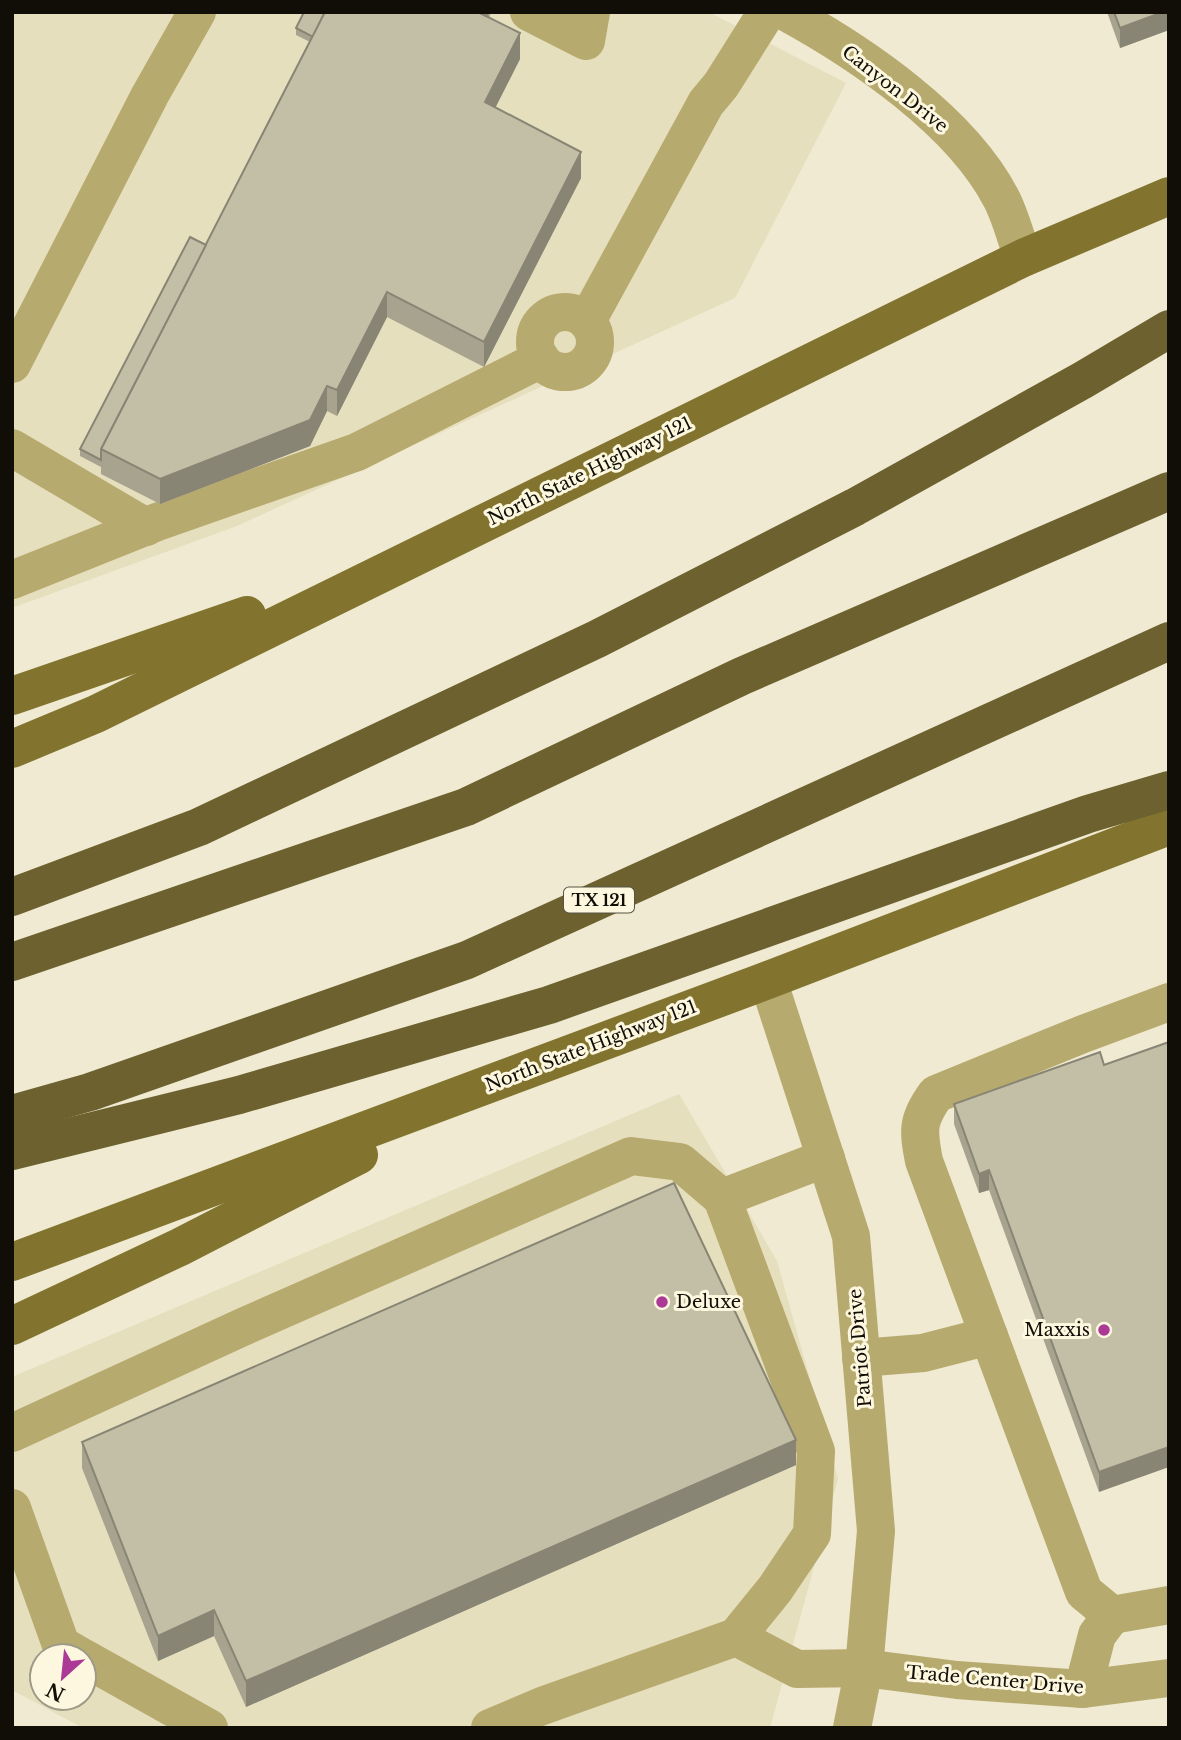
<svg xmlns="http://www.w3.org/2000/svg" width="1181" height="1740" font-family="'Libre Baskerville',serif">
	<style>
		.built { fill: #e5dfbe; fill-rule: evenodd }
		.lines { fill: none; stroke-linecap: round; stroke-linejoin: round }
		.minor { stroke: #b7aa6f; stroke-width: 38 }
		.major { stroke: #82742f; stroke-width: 38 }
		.highway { stroke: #6c612f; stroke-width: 38 }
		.wall { fill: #a8a38f }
		.shaded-wall { fill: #888574 }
		.building { fill: #c3bea6; stroke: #888574; stroke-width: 2 }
		.poi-dot { fill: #ab3995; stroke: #fcf7de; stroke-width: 2.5 }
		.labels { text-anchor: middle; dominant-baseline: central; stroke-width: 6; stroke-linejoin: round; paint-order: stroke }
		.shield { fill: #fcf7de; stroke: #575447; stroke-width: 2 }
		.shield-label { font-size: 16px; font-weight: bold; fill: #100e06 }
		.street-label { font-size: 18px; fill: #100e06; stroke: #fcf7de }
		.poi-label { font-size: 18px; fill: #100e06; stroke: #fcf7de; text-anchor: start }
	</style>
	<rect width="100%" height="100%" fill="#efead1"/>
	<!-- built -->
	<g class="built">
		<path d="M12 12H709L846 83 735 298 237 526 12 608Z"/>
		<path d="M679 1094 777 1261 838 1479 770 1728H83L12 1690V1377ZM42 1656H84V1698H42Z"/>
	</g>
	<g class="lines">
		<!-- minor -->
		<g class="minor">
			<path d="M529 12 586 41 591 12"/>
			<path d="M786 12C861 53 961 121 1001 198 1011 217 1016 239 1023 258"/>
			<circle cx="565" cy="342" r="30"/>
			<path d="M587 321 706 103 721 85 767 12"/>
			<path d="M12 364 150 95 197 12"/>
			<path d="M12 448 146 527"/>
			<path d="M12 580 157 522 357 452 541 359"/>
			<path d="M768 980 851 1236 876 1531 864 1668 852 1728"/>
			<path d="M1169 1002 1083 1034 936 1094C917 1120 918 1130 924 1161L1084 1592 1112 1615 1169 1605"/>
			<path d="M722 1198 816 1451 812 1534 775 1589 736 1637"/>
			<path d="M861 1358 923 1353 989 1336"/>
			<path d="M12 1433 245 1326 631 1156 680 1162 722 1198 826 1158"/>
			<path d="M12 1508 61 1645 80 1656"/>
			<path d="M84 1658 209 1728"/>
			<path d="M1083 1689 1097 1635 1112 1615"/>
			<path d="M490 1728 542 1706 736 1637 797 1669 864 1668 957 1680 1083 1689 1169 1678"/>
		</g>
		<!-- major -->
		<g class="major">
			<path d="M12 696 247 615"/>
			<path d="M12 749 96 714 1023 258 1169 196"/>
			<path d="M12 1262 768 980 1169 826"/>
			<path d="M12 1326 180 1247 359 1155"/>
		</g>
		<!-- highway -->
		<g class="highway">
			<path d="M12 897 199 827 597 639 855 507 1083 380 1169 329"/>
			<path d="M12 962 466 807 742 676 1169 491"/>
			<path d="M12 1114 90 1092 467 960 1169 641"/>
			<path d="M12 1151 239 1095 549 1005 1088 814 1169 790"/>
		</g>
	</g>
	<!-- wall -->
	<g class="wall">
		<path d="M491 12 489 18 520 59 495 108 581 178 484 367 387 317 337 416 327 411 310 446 160 504 101 474V467L80 456V449L206 245 310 42 296 35V28Z"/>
		<path d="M1107 12H1169V30L1120 48Z"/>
		<path d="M1100 1052 1099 1492 989 1190 979 1193 954 1124V1104Z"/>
		<path d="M82 1442 796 1465 246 1707 214 1636 158 1661 82 1468Z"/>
	</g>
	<!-- shaded-wall -->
	<g class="shaded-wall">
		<path d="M1163 12H1169V30L1120 48V28Z"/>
		<path d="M520 33V59L485 128V102Z"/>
		<path d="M581 152V178L484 367V342Z"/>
		<path d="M387 292V317L337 416V390Z"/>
		<path d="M327 386V411L310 446 160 504V479Z"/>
		<path d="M989 1170V1190L979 1193V1174Z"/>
		<path d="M796 1440V1465L246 1707V1681Z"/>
		<path d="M1169 1447V1467L1099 1492V1472Z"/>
		<path d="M214 1610V1636L158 1661V1636Z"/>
	</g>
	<!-- building -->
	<g class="building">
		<path d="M304 12H325L313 37 296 28Z"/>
		<path d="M325 12H478L520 33 485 102 581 152 484 342 387 292 337 390 327 386 310 420 160 479 101 449Z"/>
		<path d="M478 12H488L486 16Z"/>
		<path d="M1114 12H1163L1120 28Z"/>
		<path d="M190 237 206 245 101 449V460L80 449Z"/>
		<path d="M1169 1042V1447L1099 1472 989 1170 979 1174 954 1104 1100 1052 1104 1065Z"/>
		<path d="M674 1183 796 1440 246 1681 214 1610 158 1636 82 1442Z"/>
	</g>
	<!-- markers -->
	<g class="poi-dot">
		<circle cx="662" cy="1302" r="7"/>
		<circle cx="1104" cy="1330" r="7"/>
	</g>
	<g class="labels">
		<!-- shield labels -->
		<rect class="shield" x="564" y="887.5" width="70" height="25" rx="5"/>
		<g class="shield-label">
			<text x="599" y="900">TX 121</text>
		</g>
		<!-- street labels -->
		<g class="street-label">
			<text transform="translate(895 89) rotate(38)">Canyon Drive</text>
			<text transform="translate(590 471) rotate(-26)">North State Highway 121</text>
			<text transform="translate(591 1046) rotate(-21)">North State Highway 121</text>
			<text transform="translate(860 1348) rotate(-95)">Patriot Drive</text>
			<text transform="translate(995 1680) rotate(5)">Trade Center Drive</text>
		</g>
		<!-- poi labels -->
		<g class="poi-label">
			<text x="676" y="1302">Deluxe</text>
			<text x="1090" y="1330" text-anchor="end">Maxxis</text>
		</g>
	</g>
	<!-- border -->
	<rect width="1181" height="1740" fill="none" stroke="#100e06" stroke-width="28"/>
	<!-- north arrow -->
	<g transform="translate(63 1677) rotate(207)"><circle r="33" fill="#fcf7de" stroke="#9e9a88" stroke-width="2"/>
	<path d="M0-5L12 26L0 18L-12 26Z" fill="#ab3995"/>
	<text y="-10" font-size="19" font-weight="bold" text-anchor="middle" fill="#100e06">N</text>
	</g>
</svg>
